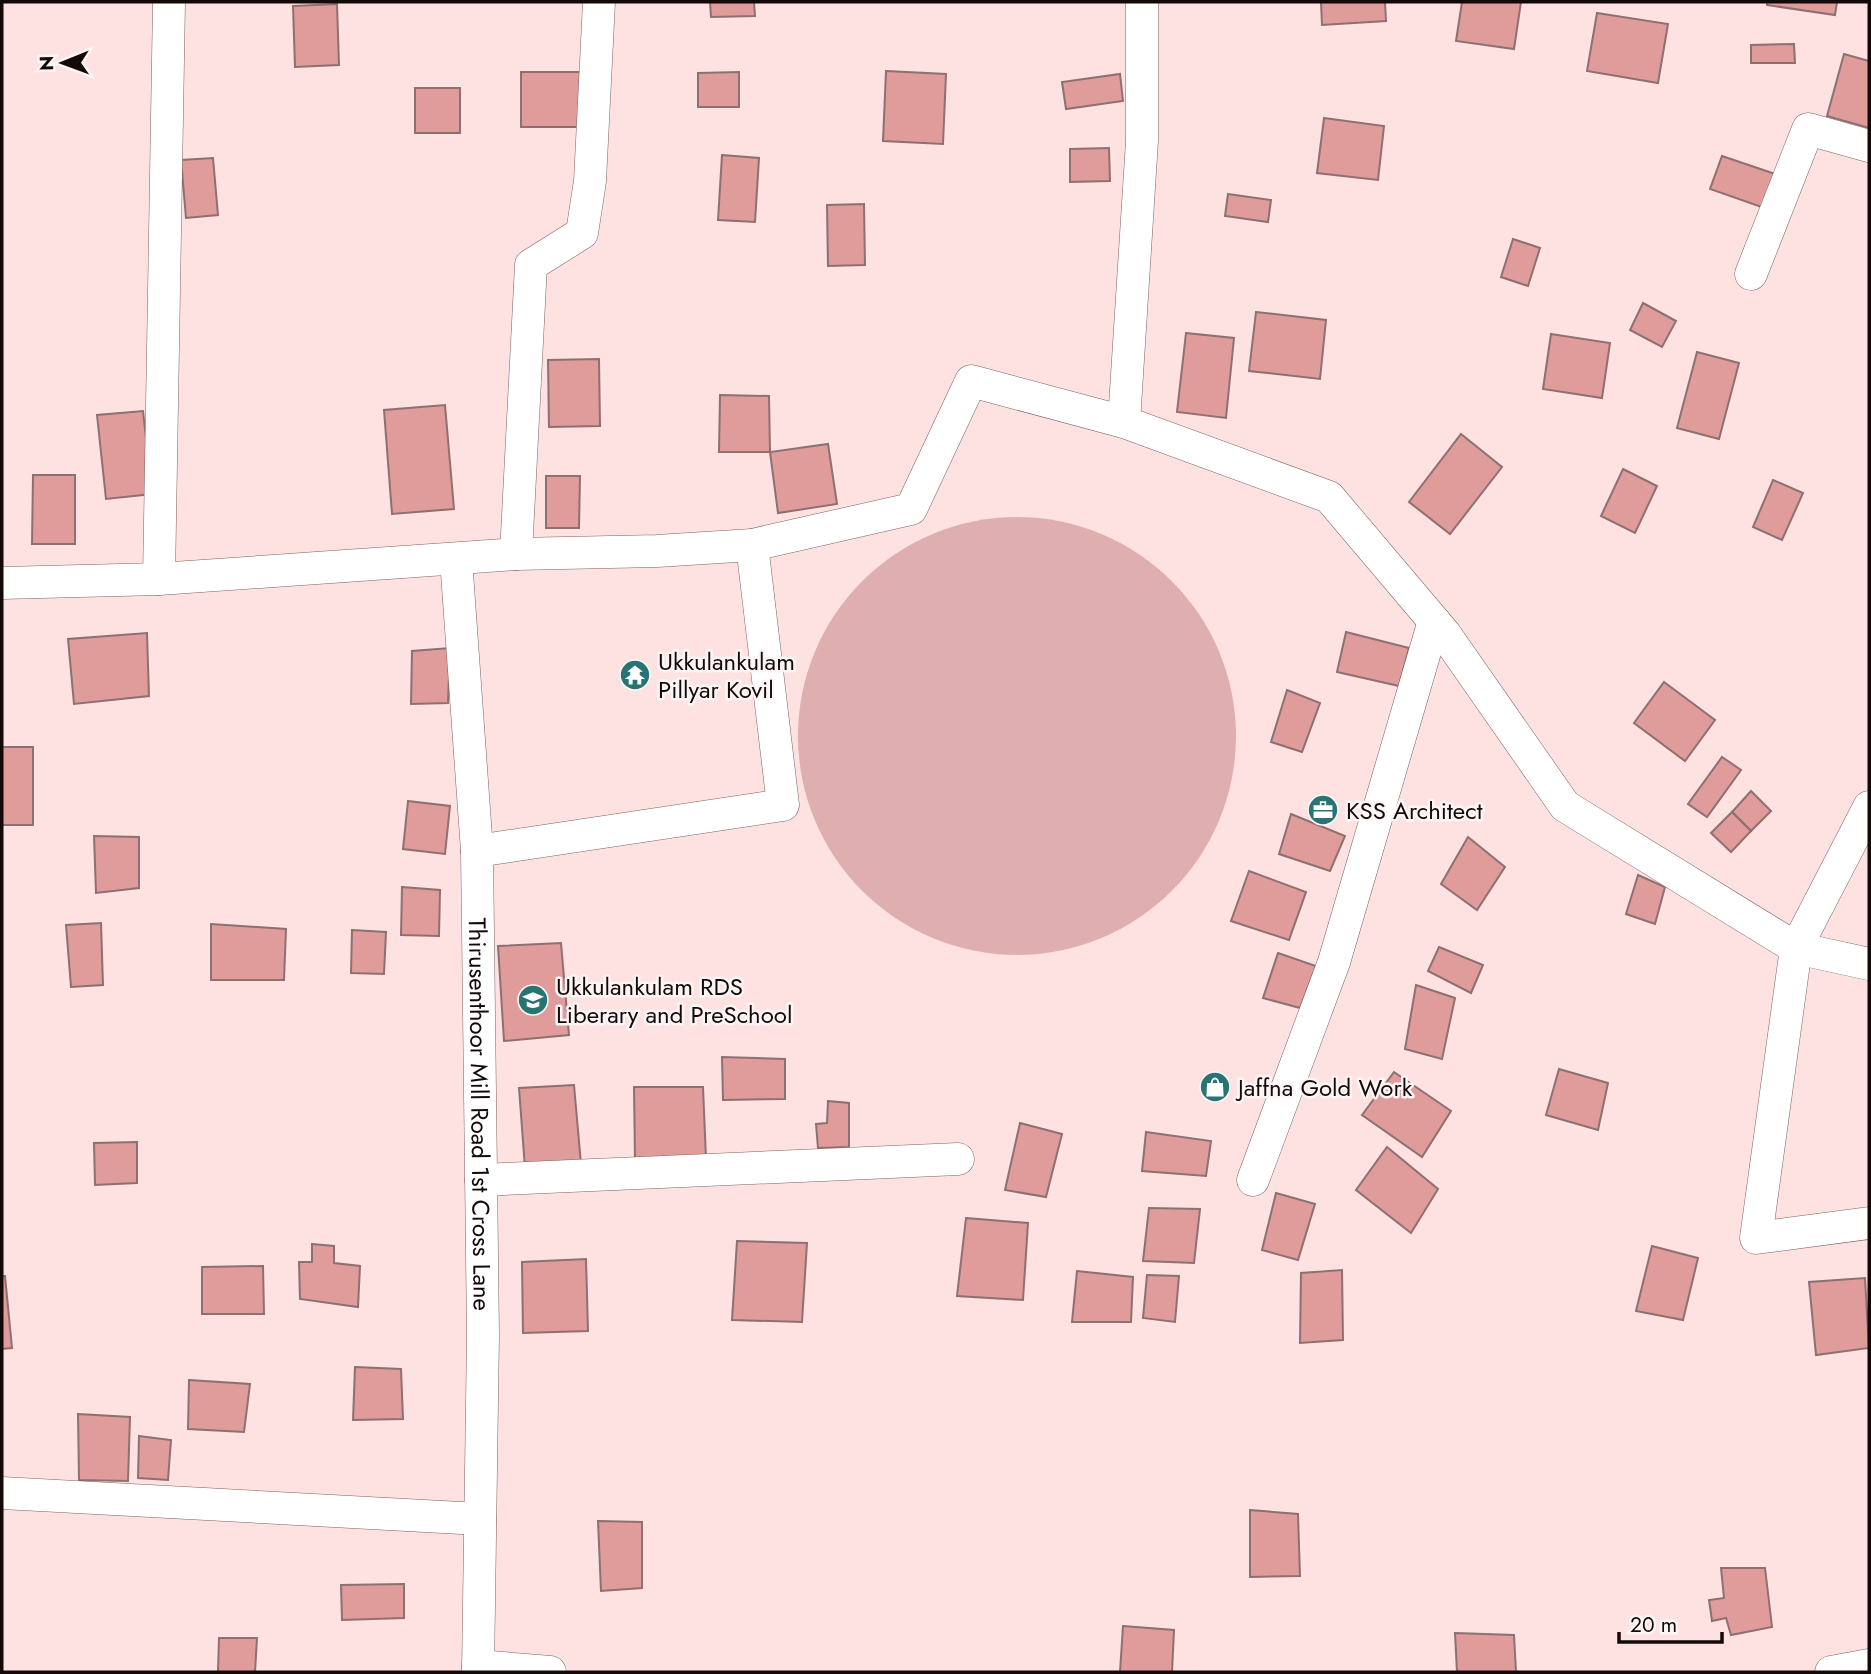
<svg xmlns="http://www.w3.org/2000/svg" width="1871" height="1674" font-family="Jost,sans-serif">
	<style>
		.park { fill: #dfafaf }
		.building { fill: #e09b9b; stroke: #8e7070; stroke-width: 2 }
		.lines { fill: none; stroke-linecap: round; stroke-linejoin: round }
		.minor-casing { stroke: #7f6161; stroke-width: 33 }
		.minor { stroke: #fff; stroke-width: 32 }
		.labels { text-anchor: middle; dominant-baseline: central; stroke-width: 5; stroke-linejoin: round; paint-order: stroke }
		.poi-label { font-size: 24px; fill: #140909; stroke: #fcf5f5; text-anchor: start }
		.street-label { font-size: 24px; fill: #140909; stroke: #fcf5f5 }
	</style>
	<rect width="100%" height="100%" fill="#fee2e2"/>
	<!-- park -->
	<circle class="park" cx="1017" cy="736" r="219"/>
	<!-- building -->
	<g class="building">
		<path d="M710 2H754L755 16 711 17Z"/>
		<path d="M1321 2H1385L1386 21 1322 25Z"/>
		<path d="M1462 2H1521L1514 49 1456 41Z"/>
		<path d="M1767 2H1837L1835 15 1767 5Z"/>
		<path d="M337 4 339 65 295 67 293 6Z"/>
		<path d="M1597 13 1668 24 1658 83 1587 71Z"/>
		<path d="M1794 44 1795 63H1751V45Z"/>
		<path d="M1844 54 1869 61V128L1827 116Z"/>
		<path d="M886 71 946 74 943 144 883 141Z"/>
		<rect x="521" y="72" width="60" height="55"/>
		<path d="M739 72V107H698V73Z"/>
		<path d="M1120 74 1123 101 1066 109 1062 82Z"/>
		<rect x="415" y="88" width="45" height="45"/>
		<path d="M1324 118 1384 126 1378 180 1317 173Z"/>
		<path d="M1109 148 1110 181 1070 182V149Z"/>
		<path d="M722 155 759 158 755 222 718 220Z"/>
		<path d="M1722 156 1781 176 1770 210 1710 189Z"/>
		<path d="M213 158 218 215 186 218 181 160Z"/>
		<path d="M1228 194 1271 200 1268 222 1225 216Z"/>
		<path d="M864 204 865 265 828 266 827 205Z"/>
		<path d="M1513 239 1540 248 1528 286 1501 277Z"/>
		<path d="M1643 303 1676 321 1662 347 1630 330Z"/>
		<path d="M1256 312 1326 320 1320 379 1249 371Z"/>
		<path d="M1186 333 1234 338 1226 418 1177 412Z"/>
		<path d="M1551 334 1610 343 1602 398 1543 389Z"/>
		<path d="M1697 352 1739 363 1719 439 1677 428Z"/>
		<path d="M599 359 600 426 549 427 548 360Z"/>
		<path d="M720 395 769 396 770 452H719Z"/>
		<path d="M445 405 454 509 392 514 384 410Z"/>
		<path d="M143 411 152 494 106 499 97 415Z"/>
		<path d="M1461 434 1502 467 1450 534 1409 502Z"/>
		<path d="M828 444 837 504 778 513 770 452Z"/>
		<path d="M1623 469 1657 486 1635 533 1601 516Z"/>
		<path d="M33 475H75V544H32Z"/>
		<path d="M546 476H580L579 528H546Z"/>
		<path d="M1773 480 1803 493 1782 540 1753 527Z"/>
		<path d="M1346 632 1409 648 1399 686 1337 672Z"/>
		<path d="M147 633 149 696 74 704 68 639Z"/>
		<path d="M450 648 448 703 411 704 412 651Z"/>
		<path d="M1664 682 1715 720 1685 761 1634 723Z"/>
		<path d="M1287 690 1320 703 1302 752 1271 742Z"/>
		<rect x="2" y="747" width="31" height="78"/>
		<path d="M1722 757 1741 770 1707 817 1688 804Z"/>
		<path d="M1751 791 1771 811 1751 831 1732 812Z"/>
		<path d="M408 801 450 806 445 854 403 849Z"/>
		<path d="M1732 812 1751 831 1731 852 1711 833Z"/>
		<path d="M1291 814 1345 836 1330 871 1279 854Z"/>
		<path d="M94 836 139 837V888L96 893Z"/>
		<path d="M1468 837 1505 867 1477 910 1441 884Z"/>
		<path d="M1249 871 1306 892 1289 940 1231 921Z"/>
		<path d="M1638 875 1665 887 1655 924 1626 914Z"/>
		<path d="M402 887 440 890 439 936 401 935Z"/>
		<path d="M101 923 103 985 71 987 66 925Z"/>
		<path d="M211 924 286 929 284 980H211Z"/>
		<path d="M352 930 386 932 384 974 351 973Z"/>
		<path d="M561 943 569 1035 504 1041 498 946Z"/>
		<path d="M1439 947 1483 965 1471 993 1428 971Z"/>
		<path d="M1278 953 1316 966 1300 1008 1263 998Z"/>
		<path d="M1416 985 1455 998 1442 1059 1405 1049Z"/>
		<path d="M722 1057 785 1059V1099L723 1100Z"/>
		<path d="M1559 1069 1608 1083 1598 1130 1546 1115Z"/>
		<path d="M1394 1072 1451 1111 1422 1157 1362 1115Z"/>
		<path d="M574 1085 581 1164 525 1168 519 1088Z"/>
		<path d="M634 1087H703L706 1159 635 1160Z"/>
		<path d="M828 1101 849 1103V1147L818 1148 816 1124 827 1123Z"/>
		<path d="M1020 1123 1062 1134 1046 1197 1005 1190Z"/>
		<path d="M1146 1132 1211 1141 1206 1176 1142 1171Z"/>
		<path d="M137 1142V1183L95 1185 94 1143Z"/>
		<path d="M1387 1147 1438 1189 1411 1233 1356 1190Z"/>
		<path d="M1276 1193 1315 1204 1298 1260 1262 1250Z"/>
		<path d="M1149 1208 1200 1209 1194 1263 1143 1261Z"/>
		<path d="M966 1218 1028 1223 1023 1300 957 1296Z"/>
		<path d="M737 1241 807 1243 802 1322 732 1320Z"/>
		<path d="M312 1244 334 1246V1263L360 1266 358 1307 300 1299 299 1262H312Z"/>
		<path d="M1652 1246 1698 1258 1683 1320 1636 1311Z"/>
		<path d="M586 1259 588 1331 523 1333 522 1262Z"/>
		<path d="M263 1266 264 1314H202V1267Z"/>
		<path d="M1342 1270 1343 1340 1300 1343 1301 1273Z"/>
		<path d="M1077 1271 1133 1277 1131 1322H1072Z"/>
		<path d="M1147 1275 1179 1276 1175 1322 1143 1318Z"/>
		<path d="M2 1276H5L12 1348 2 1349Z"/>
		<path d="M1865 1278 1869 1348 1816 1355 1809 1282Z"/>
		<path d="M355 1367 401 1369 403 1419 353 1420Z"/>
		<path d="M189 1380 250 1384 244 1432 188 1429Z"/>
		<path d="M78 1414 130 1417 128 1481 79 1480Z"/>
		<path d="M139 1436 171 1440 168 1480 138 1478Z"/>
		<path d="M1250 1510 1298 1514 1300 1576 1250 1577Z"/>
		<path d="M598 1521 642 1522V1588L601 1591Z"/>
		<path d="M1721 1568H1765L1772 1627 1731 1635 1726 1618 1712 1621 1709 1600 1724 1598Z"/>
		<path d="M404 1584V1618L342 1620 341 1585Z"/>
		<path d="M1123 1626 1174 1630 1172 1672H1120Z"/>
		<path d="M1455 1633 1514 1635 1516 1672H1457Z"/>
		<path d="M219 1638H257L255 1672H218Z"/>
	</g>
	<g class="lines">
		<!-- minor casing -->
		<g class="minor-casing">
			<g id="minor">
				<path d="M1751 274 1808 129 1869 146"/>
				<path d="M1124 422 1142 141V2"/>
				<path d="M516 554 531 265 582 233 590 181 599 2"/>
				<path id="s1" d="M456 559 477 851 483 1335 478 1672"/>
				<path d="M159 579 169 2"/>
				<path d="M2 583 159 579 516 554 657 551 752 545 911 509 971 381 1124 422 1329 497 1445 634 1565 806 1796 948 1869 807"/>
				<path d="M477 851 783 805 752 545"/>
				<path d="M1869 964 1796 948 1756 1238 1869 1223"/>
				<path d="M481 1180 958 1159"/>
				<path d="M1253 1180 1334 962 1434 621"/>
				<path d="M2 1493 480 1519"/>
				<path d="M478 1666 550 1672"/>
				<path d="M1831 1672 1869 1665"/>
			</g>
		</g>
		<!-- minor -->
		<use href="#minor" class="minor"/>
	</g>
	<!-- icons -->
	<defs>
		<g id="temple-disc" transform="scale(1.575)"><circle r="9.5" fill="#287373" stroke="#fcf5f5"/><path d="M0-6L5-2H3V0L6.5 2.5H4V6H1.5V3h-3V6H-4V2.5H-6.5L-3 0V-2H-5Z" fill="#fff"/></g>
		<g id="office-disc" transform="scale(1.575)"><circle r="9.5" fill="#287373" stroke="#fcf5f5"/><path d="M-6-3h4V-5.5h4V-3h4V5H-6ZM-1-4.5V-3h2v-1.5ZM-6 0V1H6V0Z" fill="#fff"/></g>
		<g id="school-disc" transform="scale(1.575)"><circle r="9.5" fill="#287373" stroke="#fcf5f5"/><path d="M0-5L7-2L0 1L-7-2ZM-4 1L0 2.5L4 1V4Q0 6-4 4Z" fill="#fff"/></g>
		<g id="shop-disc" transform="scale(1.575)"><circle r="9.5" fill="#287373" stroke="#fcf5f5"/><path d="M-5-2.5h2.3a2.7 3.5 0 0 1 5.4 0H5L5.5 6h-11ZM-1.5-2.5h3a1.5 2.3 0 0 0-3 0Z" fill="#fff"/></g>
	</defs>
	<g fill-rule="evenodd">
		<use href="#temple-disc" x="635" y="675"/>
		<use href="#office-disc" x="1323" y="810"/>
		<use href="#school-disc" x="533" y="1000"/>
		<use href="#shop-disc" x="1215" y="1087"/>
	</g>
	<g class="labels">
		<!-- poi labels -->
		<g class="poi-label">
			<text x="658" y="661">Ukkulankulam<tspan x="658" dy="28">Pillyar Kovil</tspan></text>
			<text x="1346" y="810">KSS Architect</text>
			<text x="556" y="986">Ukkulankulam RDS<tspan x="556" dy="28">Liberary and PreSchool</tspan></text>
			<text x="1238" y="1087">Jaffna Gold Work</text>
		</g>
		<!-- street labels -->
		<g class="street-label">
			<text stroke="none"><textPath href="#s1" startOffset="556">Thirusenthoor Mill Road 1st Cross Lane</textPath></text>
		</g>
	</g>
	<!-- border -->
	<rect width="1871" height="1674" fill="none" stroke="#140909" stroke-width="7"/>
	<!-- north arrow -->
	<g transform="translate(63 63) rotate(269)" stroke="#fcf5f5" stroke-width="5" paint-order="stroke">
	<path d="M0-5L12 26L0 18L-12 26Z" fill="#140909"/>
	<text y="-10" font-size="19" font-weight="bold" text-anchor="middle" fill="#140909">N</text>
	</g>
	<!-- scale -->
	<path d="M1619 1632v10h103v-10" fill="none" stroke="#140909" stroke-width="3.5"/>
	<text x="1630" y="1632" font-size="21" fill="#140909" stroke="#fcf5f5" stroke-width="5" paint-order="stroke">20 m</text>
</svg>
